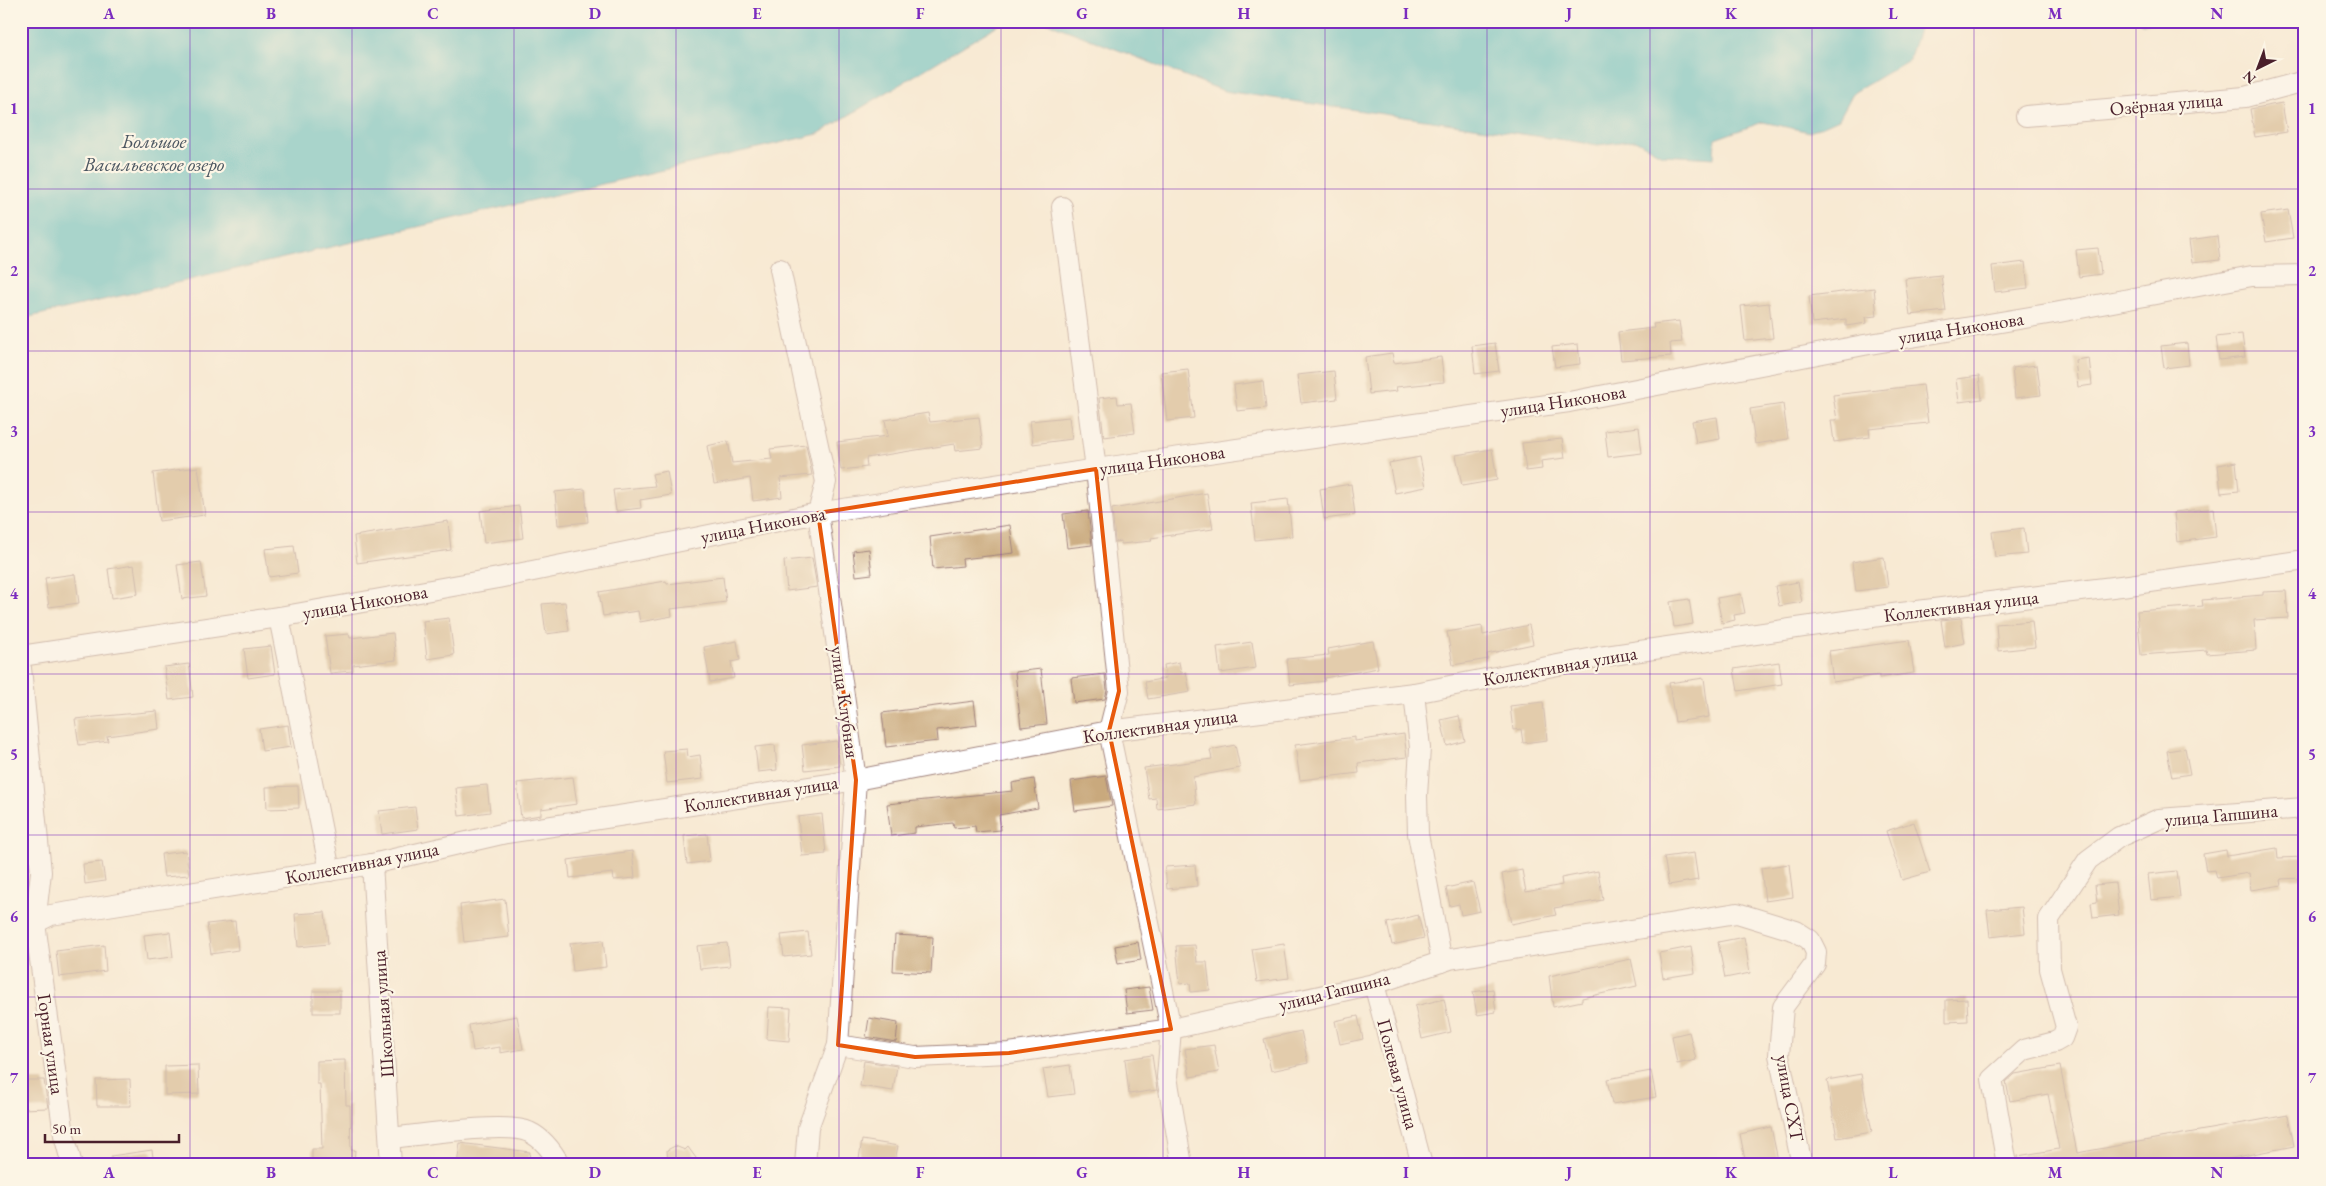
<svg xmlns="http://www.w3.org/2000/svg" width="2326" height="1186" font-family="'EB Garamond',serif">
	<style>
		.water { fill: #4bbac1; stroke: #4a6c76 }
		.building { fill: #c9a97d }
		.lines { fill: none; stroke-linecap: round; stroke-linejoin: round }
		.minor-casing { stroke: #a1847f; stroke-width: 22 }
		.minor { stroke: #fff; stroke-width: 20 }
		.marked { fill: none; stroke: #e8590c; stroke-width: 4; stroke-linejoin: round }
		.grid { fill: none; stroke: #7b2cbf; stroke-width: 1; stroke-opacity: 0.55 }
		.labels { text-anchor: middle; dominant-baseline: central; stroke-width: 4.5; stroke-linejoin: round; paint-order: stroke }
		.street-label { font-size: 19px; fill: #4a1f2b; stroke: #fcf5e5 }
		.water-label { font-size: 20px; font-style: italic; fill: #4a5560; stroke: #fcf5e5 }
		.neatline { fill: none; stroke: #7b2cbf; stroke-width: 2 }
		.grid-label { font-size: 16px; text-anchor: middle; font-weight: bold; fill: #7b2cbf }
	</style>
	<rect width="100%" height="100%" fill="#fcf5e5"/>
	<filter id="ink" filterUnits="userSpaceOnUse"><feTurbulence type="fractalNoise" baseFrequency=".02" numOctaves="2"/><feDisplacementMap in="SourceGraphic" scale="10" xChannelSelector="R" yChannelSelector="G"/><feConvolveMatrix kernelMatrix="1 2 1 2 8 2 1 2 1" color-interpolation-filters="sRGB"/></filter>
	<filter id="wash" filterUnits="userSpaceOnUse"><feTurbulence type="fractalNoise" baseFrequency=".0096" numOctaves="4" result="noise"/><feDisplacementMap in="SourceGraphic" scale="20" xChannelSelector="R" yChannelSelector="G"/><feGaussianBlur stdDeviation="1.12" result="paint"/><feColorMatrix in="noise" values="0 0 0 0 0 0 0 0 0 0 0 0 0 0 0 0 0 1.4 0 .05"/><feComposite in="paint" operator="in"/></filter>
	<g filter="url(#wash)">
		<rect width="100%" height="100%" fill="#f8ead3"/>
		<!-- water -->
		<g class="water">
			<path d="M21 21H1005L818 134 21 319Z"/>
			<path d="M1043 21H1922L1909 60 1853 93 1839 119 1810 132 1763 122 1715 139 1714 158 1662 155 1635 140 1598 145 1224 91Z"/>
			<path d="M2139 21H2263V25L2233 23H2142Z"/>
		</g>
		<g id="blocks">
			<!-- building -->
			<g class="building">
				<path d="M2282 103 2287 132 2255 137 2250 109Z"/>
				<path d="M2288 210 2293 238 2266 242 2261 214Z"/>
				<path d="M2217 236 2220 260 2192 263 2189 240Z"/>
				<path d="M2098 248 2101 274 2079 277 2076 250Z"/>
				<path d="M2025 262 2028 288 1995 292 1992 266Z"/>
				<path d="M1941 275 1946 311 1910 315 1905 279Z"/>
				<path d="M1874 288 1877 316 1866 317 1867 323 1846 326V319L1812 323 1809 296Z"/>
				<path d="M1769 303 1773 338 1745 341 1741 306Z"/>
				<path d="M1679 321 1682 342 1670 343 1671 356 1621 360 1618 332 1654 328 1653 324Z"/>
				<path d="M2242 334 2245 357 2219 360 2216 337Z"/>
				<path d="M1495 343 1499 371 1475 374 1472 346Z"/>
				<path d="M2187 343 2189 365 2164 368 2161 346Z"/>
				<path d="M1578 344 1580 364 1555 367 1552 347Z"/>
				<path d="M1392 353 1394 363 1441 357 1444 382 1396 387 1397 391 1369 394 1365 357Z"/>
				<path d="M2089 358 2092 385 2078 387 2075 360Z"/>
				<path d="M2037 365 2041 395 2015 398 2012 368Z"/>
				<path d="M1188 369 1194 418 1167 421 1161 372Z"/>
				<path d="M1334 371 1337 399 1301 403 1297 375Z"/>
				<path d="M1979 376 1982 399 1959 402 1956 379Z"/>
				<path d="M1263 381 1266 408 1237 411 1234 385Z"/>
				<path d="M1923 385 1928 423 1869 429 1870 437 1834 442 1831 420H1837L1833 395Z"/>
				<path d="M1117 396 1118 404 1131 403 1135 433 1104 437 1099 398Z"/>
				<path d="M1783 404 1788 439 1755 444 1750 409Z"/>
				<path d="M928 413 930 422 979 417 983 448 955 451 954 444 866 458 867 467 841 470 837 442 888 436 885 420Z"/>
				<path d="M1069 417 1072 439 1033 444 1030 421Z"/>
				<path d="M1717 417 1720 439 1696 443 1692 421Z"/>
				<path d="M1639 427 1642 453 1608 457 1605 431Z"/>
				<path d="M1562 439 1565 458 1541 461 1542 469 1526 471 1522 443Z"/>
				<path d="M728 441 732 463 772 459 770 449 806 445 812 475 780 478 782 497 753 501 750 478 714 484 707 446Z"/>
				<path d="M1492 449 1497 480 1462 486 1456 455Z"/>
				<path d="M1420 457 1426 487 1395 493 1389 463Z"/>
				<path d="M2236 462 2239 491 2221 493 2218 465Z"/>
				<path d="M198 467 205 515 159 521 153 473Z"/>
				<path d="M667 471 671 495 640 500 641 508 616 511 613 490 655 486 652 474Z"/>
				<path d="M1351 484 1355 515 1324 519 1320 489Z"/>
				<path d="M585 489 588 522 558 525 555 492Z"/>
				<path d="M1207 493 1213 529 1151 538 1152 541 1121 544V541L1115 542 1112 509Z"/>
				<path d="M1288 499 1292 536 1255 540 1251 503Z"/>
				<path d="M519 506 523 538 484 543 480 511Z"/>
				<path d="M2213 508 2216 537 2177 542 2174 512Z"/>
				<path d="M1088 511 1092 545 1067 548 1063 514Z"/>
				<path d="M448 521 451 550 357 563 354 536Z"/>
				<path d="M1010 525 1014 553 962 559 963 566 933 569 930 537Z"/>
				<path d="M2024 528 2027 554 1995 557 1992 532Z"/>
				<path d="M294 546 298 573 269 577 265 549Z"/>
				<path d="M869 549 872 574 856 576 853 551Z"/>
				<path d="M1884 557 1888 587 1856 591 1852 562Z"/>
				<path d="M812 558 817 587 787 591 784 561Z"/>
				<path d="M201 562 206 596 182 599 177 565Z"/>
				<path d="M134 565 138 594 112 598 108 569Z"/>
				<path d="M75 574 79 603 49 607 45 578Z"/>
				<path d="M723 577 726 602 671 609 672 616 640 622 638 611 603 616 599 592 666 581 667 584Z"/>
				<path d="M1798 582 1802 602 1779 606 1775 586Z"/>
				<path d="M2286 591 2288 618 2254 620 2256 650 2207 654 2206 650 2141 655 2137 611 2203 606 2202 600 2263 595V592Z"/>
				<path d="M1741 594 1745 613 1734 615 1735 620 1722 623 1717 598Z"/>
				<path d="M1689 599 1693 624 1674 627 1670 602Z"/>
				<path d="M565 602 569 631 546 634 542 604Z"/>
				<path d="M449 618 454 655 427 659 423 621Z"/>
				<path d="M1961 618 1965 643 1945 647 1941 620Z"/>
				<path d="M2032 621 2035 647 1998 651 1996 624Z"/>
				<path d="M1529 625 1533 644 1487 654 1488 659 1453 665 1447 632 1482 626 1483 635Z"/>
				<path d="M393 633 396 660 353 665V671L330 673 325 636 349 634 350 638Z"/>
				<path d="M1909 640 1914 673 1879 678V675L1833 682 1829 651Z"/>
				<path d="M737 641 740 660 731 662 734 678 710 682 704 647Z"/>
				<path d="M1373 641 1378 668 1324 678 1325 681 1290 685 1287 659 1329 655 1328 649Z"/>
				<path d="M1252 642 1256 668 1220 673 1217 647Z"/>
				<path d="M271 646 275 674 248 678 244 649Z"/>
				<path d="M1179 662 1181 673 1186 672 1190 692 1148 699 1145 682 1166 678 1164 665Z"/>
				<path d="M1779 662 1782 684 1738 691 1734 669Z"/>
				<path d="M189 664 193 697 169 700 164 667Z"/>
				<path d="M1041 669 1047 724 1021 727 1015 672Z"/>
				<path d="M1105 674 1107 690 1105 699 1074 703 1071 678Z"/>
				<path d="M1704 678 1709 717 1675 722 1669 683Z"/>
				<path d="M974 701 977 725 937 730 938 741 886 747 882 713Z"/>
				<path d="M1543 702 1547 740 1523 743 1521 729 1513 730 1510 706Z"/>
				<path d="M157 711 159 729 107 736 108 741 79 745 75 719Z"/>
				<path d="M1459 716 1465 741 1447 746 1441 720Z"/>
				<path d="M288 725 291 747 262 751 259 729Z"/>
				<path d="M1404 734 1407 757 1358 763 1359 773 1300 780 1295 745 1355 737V741Z"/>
				<path d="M837 741 840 766 805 770 802 745Z"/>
				<path d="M775 745 777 770 758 772 755 747Z"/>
				<path d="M1235 745 1240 768 1193 777 1196 804 1157 809 1156 798 1149 799 1144 768 1212 759 1210 750Z"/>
				<path d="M2185 748 2190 774 2172 777 2167 751Z"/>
				<path d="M687 749 688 757 700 755 703 779 667 783 663 751Z"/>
				<path d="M1106 776 1112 806 1075 811 1071 781Z"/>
				<path d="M573 777 577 804 541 809V815L521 818 517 783Z"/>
				<path d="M1034 779 1038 808 999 815 1001 830 976 832 975 826 954 828 953 823 915 827V833L891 836 887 804 1013 791 1012 783Z"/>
				<path d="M487 785 490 812 459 816 456 788Z"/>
				<path d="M298 786 299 808 267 809 266 787Z"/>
				<path d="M415 807 418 829 382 834 379 811Z"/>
				<path d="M822 814 826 854 802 856 798 817Z"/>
				<path d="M1914 822 1930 872 1902 880 1886 831Z"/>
				<path d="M707 834 710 861 687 864 684 836Z"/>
				<path d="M2277 848 2278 858 2305 857V878L2281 879 2282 885 2251 890 2249 873 2217 878 2215 870 2206 871 2203 854 2226 850 2227 856Z"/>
				<path d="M186 851 189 875 164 877 161 854Z"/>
				<path d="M632 851 635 878 614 880 613 873 570 878 568 860Z"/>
				<path d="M1694 853 1698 880 1669 885 1664 857Z"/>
				<path d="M102 862 105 881 85 884 83 864Z"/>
				<path d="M1789 864 1793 897 1765 901 1761 868Z"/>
				<path d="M1195 865 1197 886 1167 889 1165 867Z"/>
				<path d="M1522 870 1526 892 1562 885 1561 878 1598 871 1603 900 1554 908 1556 915 1511 924 1502 874Z"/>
				<path d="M2177 871 2180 897 2151 900 2148 874Z"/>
				<path d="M1473 882 1480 911 1461 915 1459 904 1450 906 1446 888Z"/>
				<path d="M2115 883 2119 915 2093 918 2091 903 2097 902 2095 885Z"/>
				<path d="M505 899 509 937 464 942 460 905Z"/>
				<path d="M2022 907 2025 933 1990 937 1987 910Z"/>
				<path d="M325 912 328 944 298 947 295 914Z"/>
				<path d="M1418 915 1424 938 1392 945 1387 923Z"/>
				<path d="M235 921 238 950 211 954 207 924Z"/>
				<path d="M170 932 173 957 147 960 144 935Z"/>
				<path d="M808 932 811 954 784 957 781 935Z"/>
				<path d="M895 935 933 937 931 973 893 971Z"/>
				<path d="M1744 937 1750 973 1725 978 1718 942Z"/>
				<path d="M603 940 606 967 573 971 570 943Z"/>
				<path d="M1138 942 1141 960 1118 964 1115 946Z"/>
				<path d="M727 943 730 966 700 969 697 946Z"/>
				<path d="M1284 944 1289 978 1257 982 1252 949Z"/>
				<path d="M104 945 106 971 59 977 56 951Z"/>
				<path d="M1195 945 1197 962H1207L1210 990 1191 992 1190 983 1180 984 1176 946Z"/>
				<path d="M1691 947 1695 973 1663 978 1659 953Z"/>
				<path d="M1631 959 1637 986 1582 998V1001L1553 1007 1549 976Z"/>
				<path d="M1149 987 1153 1010 1127 1013 1124 990Z"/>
				<path d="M1493 989 1496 1012 1477 1015 1473 992Z"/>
				<rect x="313" y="991" width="27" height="22"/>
				<path d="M1444 999 1451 1032 1422 1039 1415 1006Z"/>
				<path d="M1967 999 1968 1021 1946 1022V1000Z"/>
				<path d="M769 1007 791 1008 789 1041 767 1039Z"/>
				<path d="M517 1016 523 1049 500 1053V1047L473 1051 469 1025Z"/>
				<path d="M1358 1016 1363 1039 1340 1044 1335 1021Z"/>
				<path d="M869 1018 898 1023 896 1042 866 1037Z"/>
				<path d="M1301 1031 1308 1063 1271 1071 1264 1039Z"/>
				<path d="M1689 1032 1696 1060 1677 1064 1672 1036Z"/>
				<path d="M1214 1045 1219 1072 1190 1077 1185 1049Z"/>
				<path d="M1152 1055 1157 1090 1129 1094 1125 1059Z"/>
				<path d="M345 1060 346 1105H350L351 1150H355L354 1165H312V1149H322L320 1084H317V1061Z"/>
				<path d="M864 1061 897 1066 893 1091 860 1086Z"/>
				<path d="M198 1065 199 1094 165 1095V1066Z"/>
				<path d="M1070 1065 1074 1094 1048 1097 1043 1069Z"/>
				<path d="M2060 1066 2077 1153 2288 1115 2294 1146 2196 1165H2019L2018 1156 2059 1149 2048 1094 2010 1101 2006 1082 2015 1074Z"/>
				<path d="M1651 1071 1656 1097 1612 1104 1607 1079Z"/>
				<path d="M1861 1074 1872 1132 1837 1138 1827 1080Z"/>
				<path d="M130 1079 131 1106H97L96 1080Z"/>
				<path d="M21 1080H44L48 1108 22 1109Z"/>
				<path d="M1771 1127 1779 1165H1746L1740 1134Z"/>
				<path d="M862 1140 898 1146 894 1165H858Z"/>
				<path d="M460 1143 530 1152 528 1165H457Z"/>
				<path d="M675 1146 685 1150 688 1147 701 1165H668L667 1150Z"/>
				<path d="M152 1150 154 1165H112L111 1156Z"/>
			</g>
		</g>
	</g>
	<g filter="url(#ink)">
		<use href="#blocks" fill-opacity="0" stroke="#a1847f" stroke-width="1"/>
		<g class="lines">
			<!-- minor casing -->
			<g class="minor-casing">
				<g id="minor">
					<path d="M2026 116 2245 97 2305 81"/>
					<path d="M1062 207 1096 469 1119 691 1109 731 1171 1029 1167 1077 1182 1165"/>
					<path d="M780 269 826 482 818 513 856 780 838 1045 808 1128 805 1165"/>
					<path d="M279 617 330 871"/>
					<path d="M21 656 279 617 498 578 818 513 1096 469 1569 402 1864 345 2054 313 2252 276 2305 275"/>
					<path d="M21 668 41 872 35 923 64 1135 72 1165"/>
					<path d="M1414 693 1420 748 1417 796 1418 834 1442 962"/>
					<path d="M372 864 391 1165"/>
					<path d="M21 925 35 923 51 915 372 864 506 833 856 780 1109 731 1414 693 1599 657 1893 614 2129 585 2305 560"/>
					<path d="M1374 984 1422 1165"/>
					<path d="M838 1045 915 1057 1009 1053 1171 1029 1374 984 1450 959 1737 913 1796 931 1810 940 1816 952 1815 964 1783 1007 1779 1055 1802 1165"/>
					<path d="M391 1138C419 1135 507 1121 529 1132 542 1138 553 1152 560 1165"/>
					<path d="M2007 1165 1992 1079 2024 1050 2055 1042 2062 1038 2066 1027 2050 969 2049 919 2088 860 2119 837 2159 819 2305 808"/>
				</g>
			</g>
			<!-- minor -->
			<use href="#minor" class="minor"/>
		</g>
	</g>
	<!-- marked area -->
	<path d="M0 0H2326V1186H0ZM1096 469 1119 691 1109 731 1171 1029 1009 1053 915 1057 838 1045 856 780 818 513Z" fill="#f8ead3" fill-opacity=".55" fill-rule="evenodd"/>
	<path class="marked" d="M1096 469 1119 691 1109 731 1171 1029 1009 1053 915 1057 838 1045 856 780 818 513Z"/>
	<!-- grid -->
	<path class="grid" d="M190 21V1165M352 21V1165M514 21V1165M676 21V1165M839 21V1165M1001 21V1165M1163 21V1165M1325 21V1165M1487 21V1165M1650 21V1165M1812 21V1165M1974 21V1165M2136 21V1165M21 189H2305M21 351H2305M21 512H2305M21 674H2305M21 835H2305M21 997H2305"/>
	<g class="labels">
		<!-- street labels -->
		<g class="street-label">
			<text transform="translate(2166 104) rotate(-5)">Озёрная улица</text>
			<text transform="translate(1961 328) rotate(-9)">улица Никонова</text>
			<text transform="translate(1563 401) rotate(-9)">улица Никонова</text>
			<text transform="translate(1162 460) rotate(-8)">улица Никонова</text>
			<text transform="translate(763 525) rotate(-11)">улица Никонова</text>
			<text transform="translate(365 602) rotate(-10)">улица Никонова</text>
			<text transform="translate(1961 606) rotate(-7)">Коллективная улица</text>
			<text transform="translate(1560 666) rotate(-10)">Коллективная улица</text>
			<text transform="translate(845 702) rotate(82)">улица Клубная</text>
			<text transform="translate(1160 726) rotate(-8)">Коллективная улица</text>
			<text transform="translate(761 794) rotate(-9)">Коллективная улица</text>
			<text transform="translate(2221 815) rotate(-5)">улица Гапшина</text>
			<text transform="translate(362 863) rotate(-11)">Коллективная улица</text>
			<text transform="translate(1334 991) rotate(-14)">улица Гапшина</text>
			<text transform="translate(383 1014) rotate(-94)">Школьная улица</text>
			<text transform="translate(51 1044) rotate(82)">Горная улица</text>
			<text transform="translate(1398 1074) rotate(75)">Полевая улица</text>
			<text transform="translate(1790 1098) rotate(80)">улица СХТ</text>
		</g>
		<!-- water labels -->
		<g class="water-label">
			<text x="154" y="141">Большое<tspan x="154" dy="23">Васильевское озеро</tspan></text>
		</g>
	</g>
	<!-- margin -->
	<rect width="2326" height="1186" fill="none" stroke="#fcf5e5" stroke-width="55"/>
	<!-- north arrow -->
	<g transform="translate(2258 68) rotate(222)" stroke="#fcf5e5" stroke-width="4" paint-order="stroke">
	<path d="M0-4L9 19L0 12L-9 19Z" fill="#4a1f2b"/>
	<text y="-8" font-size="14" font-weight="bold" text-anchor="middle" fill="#4a1f2b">N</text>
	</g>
	<!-- scale -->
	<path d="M45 1134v8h134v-8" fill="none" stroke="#4a1f2b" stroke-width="2.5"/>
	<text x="52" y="1134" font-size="15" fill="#4a1f2b" stroke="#fcf5e5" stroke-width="4" paint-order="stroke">50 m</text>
	<rect x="28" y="28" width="2270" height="1130" class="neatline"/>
	<g class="grid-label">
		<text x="109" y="19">A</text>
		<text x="271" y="19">B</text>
		<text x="433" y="19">C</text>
		<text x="595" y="19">D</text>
		<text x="757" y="19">E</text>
		<text x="920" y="19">F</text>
		<text x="1082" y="19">G</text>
		<text x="1244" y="19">H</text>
		<text x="1406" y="19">I</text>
		<text x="1569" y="19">J</text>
		<text x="1731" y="19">K</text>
		<text x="1893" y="19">L</text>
		<text x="2055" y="19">M</text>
		<text x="2217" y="19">N</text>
		<text x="14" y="114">1</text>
		<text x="2312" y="114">1</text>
		<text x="14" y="276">2</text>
		<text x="2312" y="276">2</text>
		<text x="14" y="437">3</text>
		<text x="2312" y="437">3</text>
		<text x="14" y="599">4</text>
		<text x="2312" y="599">4</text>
		<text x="14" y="760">5</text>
		<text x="2312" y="760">5</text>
		<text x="14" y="922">6</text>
		<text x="2312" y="922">6</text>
		<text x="14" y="1083">7</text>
		<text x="2312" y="1083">7</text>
		<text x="109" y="1178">A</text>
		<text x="271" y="1178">B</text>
		<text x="433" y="1178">C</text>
		<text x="595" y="1178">D</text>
		<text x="757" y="1178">E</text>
		<text x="920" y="1178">F</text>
		<text x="1082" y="1178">G</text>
		<text x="1244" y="1178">H</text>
		<text x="1406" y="1178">I</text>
		<text x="1569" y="1178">J</text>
		<text x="1731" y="1178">K</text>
		<text x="1893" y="1178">L</text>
		<text x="2055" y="1178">M</text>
		<text x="2217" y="1178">N</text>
	</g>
</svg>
